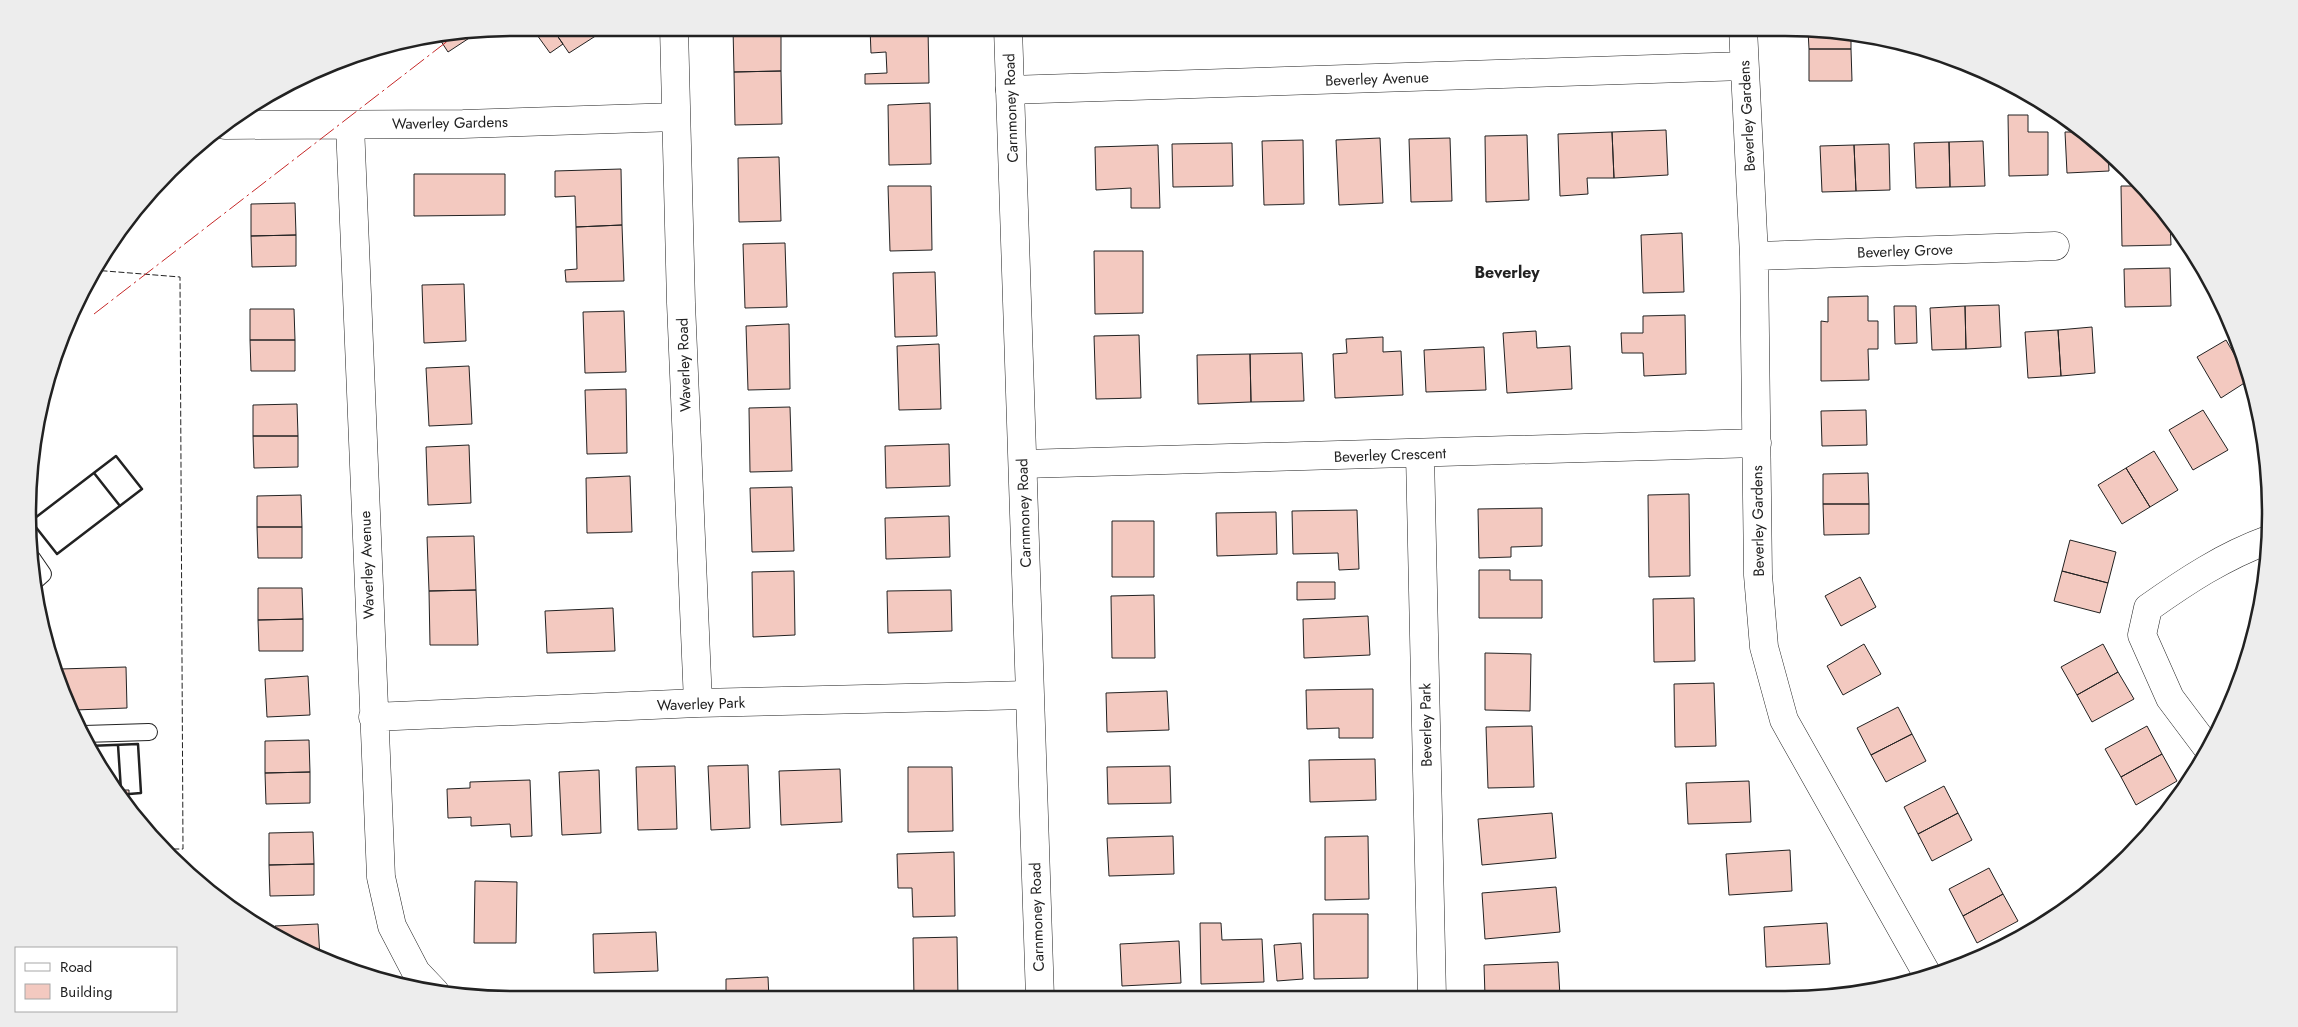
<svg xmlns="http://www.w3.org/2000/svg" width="2298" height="1027" viewBox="0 0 2298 1027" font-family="Jost,sans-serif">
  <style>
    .building { fill: #f3c9c0; stroke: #222 }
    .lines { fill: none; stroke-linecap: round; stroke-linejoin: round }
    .service-casing { stroke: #222; stroke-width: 18 }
    .minor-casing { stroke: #222; stroke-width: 29 }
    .tertiary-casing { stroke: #222; stroke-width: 29 }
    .service { stroke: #fff; stroke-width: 16 }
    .minor { stroke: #fff; stroke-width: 28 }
    .tertiary { stroke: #fff; stroke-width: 28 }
    .fence { stroke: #222; stroke-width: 1; stroke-dasharray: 6 2.5; stroke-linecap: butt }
    .wall { stroke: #222; stroke-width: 2.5 }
    .power { stroke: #c62828; stroke-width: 1; stroke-dasharray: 18 4 2.5 4; stroke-linecap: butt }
    .labels { text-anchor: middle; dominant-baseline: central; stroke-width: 4; stroke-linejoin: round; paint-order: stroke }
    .street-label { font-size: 15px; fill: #222; stroke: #fff }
    .neighbourhood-label { font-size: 16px; font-weight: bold; fill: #222; stroke: #fff }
    .rim { fill: none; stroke: #222; stroke-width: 2.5 }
  </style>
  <rect width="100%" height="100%" fill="#fff"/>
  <path class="building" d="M532,28h20l11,16 -13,9z
    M552,28h56l-39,25z
    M733,28h48v43l-47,1z
    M870,28h58l1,55 -64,1v-10l22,-1 -1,-21 -15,1z
    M1808,30l43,4v15h-42z
    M480,31l-32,21 -11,-17z
    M1809,49h42l1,32h-43z
    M781,71l1,53 -47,1 -1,-53z
    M930,103l1,61 -42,1 -1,-60z
    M2008,115h20v17h20v43l-39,1z
    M1666,130l2,45 -54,3 -2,-46z
    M1612,132l2,46h-27l1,16 -28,2 -2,-62z
    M2065,132h17l26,21 1,18 -42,2z
    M1527,135l2,65 -43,2 -1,-66z
    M1380,138l3,65 -44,2 -3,-65z
    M1450,138l2,63 -41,1 -2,-63z
    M1303,140l1,64 -40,1 -2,-64z
    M1983,141l2,45 -35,1 -1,-45z
    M1949,142l1,45 -34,1 -2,-45z
    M1232,143l1,43 -60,1 -1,-43z
    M1889,144l1,46 -34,1 -2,-46z
    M1158,145l2,63h-29v-20l-35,2 -1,-43z
    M1854,145l2,46 -34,1 -2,-46z
    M779,157l2,64 -42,1 -1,-64z
    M621,169l1,56 -46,2 -1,-31 -20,1v-26z
    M414,174h91v41l-91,1z
    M888,186h43l1,64 -42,1z
    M2121,186h20l29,35 1,24 -49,1z
    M295,203l1,32 -45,1v-32z
    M622,225l2,56 -58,1 -1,-12 12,-1 -1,-42z
    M1682,233l2,59 -41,1 -2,-58z
    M296,235v31l-44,1 -1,-31z
    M785,243l2,64 -42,1 -2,-64z
    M1094,251h49v62l-48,1z
    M2170,268l1,38 -46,1 -1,-38z
    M935,272l2,64 -42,1 -2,-64z
    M464,284l2,57 -42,2 -2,-58z
    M1868,296v25h10v28h-10l1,31 -48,1v-60l7,1v-25z
    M1999,305l2,42 -35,2 -1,-43z
    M1894,306h22l1,37 -22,1z
    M1965,306l1,43 -34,1 -2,-42z
    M250,309h44l1,31h-45z
    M624,311l2,61 -41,1 -2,-61z
    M1685,315l1,59 -42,2 -1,-23h-21l-1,-20h22v-17z
    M789,324l1,65 -42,1 -2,-64z
    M2092,327l3,46 -34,3 -3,-46z
    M2058,330l3,46 -33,2 -3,-46z
    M1536,331l1,17 33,-2 2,43 -65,4 -4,-60z
    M1139,335l2,63 -45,1 -2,-63z
    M1383,337v15l18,-1 2,44 -68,3 -2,-44 14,-1 -1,-14z
    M250,340h45v31h-44z
    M2226,340l23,40 -28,18 -24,-41z
    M939,344l2,65 -42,1 -2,-64z
    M1484,347l2,43 -60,2 -2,-42z
    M1302,353l2,48 -53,1 -1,-48z
    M1250,354l1,48 -53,2 -1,-49z
    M469,366l3,58 -43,2 -3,-58z
    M626,389l1,64 -40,1 -2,-64z
    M297,404l1,32h-45v-31z
    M790,407l2,64 -42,1 -1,-64z
    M1866,410l1,35 -45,1 -1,-35z
    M2203,410l25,40 -35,20 -24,-40z
    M253,436h45v31l-44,1z
    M949,444l1,42 -64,2 -1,-42z
    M469,445l2,58 -43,2 -2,-58z
    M2154,451l24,39 -28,17 -24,-39z
    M2126,468l24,39 -28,17 -24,-39z
    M1868,473l1,31h-46v-30z
    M630,476l2,56 -45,1 -1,-55z
    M792,487l2,64 -42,1 -2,-64z
    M1689,494l1,82 -41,1 -1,-82z
    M301,495l1,32h-45v-31z
    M1823,504h46v30l-45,1z
    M1542,508v38l-31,1v10l-32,1 -1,-49z
    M1357,510l2,59 -20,1 -1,-17 -45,1 -1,-43z
    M1276,512l1,42 -60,2 -1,-43z
    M949,516l1,41 -64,2 -1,-41z
    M1112,521h42v56h-42z
    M257,527h45v31h-44z
    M474,536l2,54 -47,1 -2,-54z
    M2070,540l46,12 -8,31 -46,-12z
    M1479,570h31v10h32v38h-63z
    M794,571l1,64 -42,2 -1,-65z
    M2062,571l46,12 -8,30 -46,-12z
    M1860,577l16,30 -35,19 -16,-30z
    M1297,582h38v17l-38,1z
    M258,588h44l1,31 -45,1z
    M476,590l2,55h-48l-1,-54z
    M951,590l1,41 -64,2 -1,-42z
    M1154,595l1,63h-43l-1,-62z
    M1694,598l1,63 -41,1 -1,-63z
    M613,608l2,43 -68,2 -2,-42z
    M1368,616l2,39 -66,3 -1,-39z
    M303,619v32h-44l-1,-31z
    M1864,644l17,30 -38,21 -16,-29z
    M2103,644l15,28 -41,23 -16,-28z
    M1485,653l46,1 -1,57 -45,-1z
    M126,667l1,41 -52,2 -15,-41z
    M2118,672l16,27 -42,23 -15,-27z
    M308,676l2,39 -43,2 -2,-38z
    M1714,683l2,63 -41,1 -1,-63z
    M1373,689v49h-34v-10l-32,1 -1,-39z
    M1167,691l2,39 -62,2 -1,-39z
    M1898,707l14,27 -41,21 -14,-27z
    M1532,726l2,61 -46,1 -2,-61z
    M2147,726l15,28 -41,23 -16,-28z
    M1912,734l14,27 -40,21 -15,-27z
    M309,740l1,32 -45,1v-32z
    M2162,754l15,27 -41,24 -15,-28z
    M1375,759l1,41 -66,2 -1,-42z
    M748,765l2,63 -39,2 -3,-64z
    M675,766l2,63 -39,1 -2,-63z
    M1170,766l1,37 -63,1 -1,-37z
    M908,767h44l1,64 -45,1z
    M840,769l2,53 -61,3 -2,-54z
    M599,770l2,63 -39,2 -3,-63z
    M310,772v31l-44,1 -1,-31z
    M530,780l2,56 -21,1 -1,-13 -39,2v-9l-23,1 -1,-29 23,-1v-6z
    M1749,781l2,41 -63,2 -2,-41z
    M1944,786l14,27 -40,21 -14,-27z
    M117,790h12v18z
    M1552,813l4,45 -74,7 -4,-46z
    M1958,813l14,27 -40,21 -14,-27z
    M313,832l1,32 -45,1v-32z
    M1173,836l1,38 -65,2 -2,-38z
    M1368,836l1,63 -44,1v-63z
    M1790,850l2,41 -63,4 -3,-41z
    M954,852l1,64 -42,1 -1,-29h-14l-1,-34z
    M314,864v31l-44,1 -1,-31z
    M1989,868l14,26 -40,22 -14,-27z
    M475,881l42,1 -1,61h-42z
    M1556,887l4,45 -75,7 -3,-46z
    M2003,894l15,27 -41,22 -14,-27z
    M1313,914h55v64l-54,1z
    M1200,923h21l1,17 40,-1 2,43 -63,2z
    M1827,923l3,41 -64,3 -2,-40z
    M318,924l2,34 -44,-28 -1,-4z
    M656,932l2,39 -64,2 -1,-39z
    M957,937l1,61h-44l-1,-60z
    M1179,941l2,42 -59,3 -2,-42z
    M1301,943l2,36 -26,2 -3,-36z
    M1558,962l2,34h-75l-1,-31z
    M768,977l1,22h-43v-20z"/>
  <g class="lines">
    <defs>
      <path id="service" d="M32,558l11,16 -9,8
        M84,734l65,-2"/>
      <path id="minor" d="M674,28l7,275 17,400
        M1743,28l11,228 4,319 6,72 20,73 143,254
        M1010,90l734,-24
        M225,125l238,-1 213,-7
        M350,125l31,752 11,49 24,46 19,20
        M1754,256l301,-10
        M1420,454l12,543
        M1023,464l734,-21
        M373,717l325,-14 331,-8
        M2206,746l-36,-48 -28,-63 6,-27c38,-27 76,-52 120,-68"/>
      <path id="tertiary" d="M1008,28l32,970"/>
    </defs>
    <use href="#service" class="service-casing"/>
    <use href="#minor" class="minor-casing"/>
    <use href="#tertiary" class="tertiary-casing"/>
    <use href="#service" class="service"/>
    <use href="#minor" class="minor"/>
    <use href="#tertiary" class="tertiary"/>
    <path class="fence" d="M93,270l87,7 3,572h-19"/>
    <path class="wall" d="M116,456l26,33 -85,65 -26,-33z
      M94,473l26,33
      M118,745l3,45
      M88,746l50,-2 3,49 -12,1"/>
    <path class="power" d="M94,314l364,-281"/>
  </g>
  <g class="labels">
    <g class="street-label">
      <text transform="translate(1377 79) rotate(-2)">Beverley Avenue</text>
      <text transform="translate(1011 108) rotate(-92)">Carnmoney Road</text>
      <text transform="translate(1747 116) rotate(-93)">Beverley Gardens</text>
      <text transform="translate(450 123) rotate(-1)">Waverley Gardens</text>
      <text transform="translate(1905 251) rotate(-2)">Beverley Grove</text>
      <text transform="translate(684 365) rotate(-92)">Waverley Road</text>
      <text transform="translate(1390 455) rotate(-2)">Beverley Crescent</text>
      <text transform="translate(1024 513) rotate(-92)">Carnmoney Road</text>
      <text transform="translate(1758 521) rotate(-91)">Beverley Gardens</text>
      <text transform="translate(367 565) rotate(-92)">Waverley Avenue</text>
      <text transform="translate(701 704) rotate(-2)">Waverley Park</text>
      <text transform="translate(1426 725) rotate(-91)">Beverley Park</text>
      <text transform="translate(1037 917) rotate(-92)">Carnmoney Road</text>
    </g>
    <g class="neighbourhood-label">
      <text x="1507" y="272">Beverley</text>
    </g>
  </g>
  <path d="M0 0H2298V1027H0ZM513 36H1785A477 477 0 0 1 2262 513V514A477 477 0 0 1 1785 991H513A477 477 0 0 1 36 514V513A477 477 0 0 1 513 36Z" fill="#ededed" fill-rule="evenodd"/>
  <path class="rim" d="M513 36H1785A477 477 0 0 1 2262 513V514A477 477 0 0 1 1785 991H513A477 477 0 0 1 36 514V513A477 477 0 0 1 513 36Z"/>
  <rect x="15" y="947" width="162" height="65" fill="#ffffff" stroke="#a7a7a7"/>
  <rect x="25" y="963" width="25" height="8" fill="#ffffff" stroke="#a7a7a7"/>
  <text x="60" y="972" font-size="15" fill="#222222">Road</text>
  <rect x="25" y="984" width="25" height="15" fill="#f3c9c0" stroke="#a7a7a7"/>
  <text x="60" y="997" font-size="15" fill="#222222">Building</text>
</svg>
